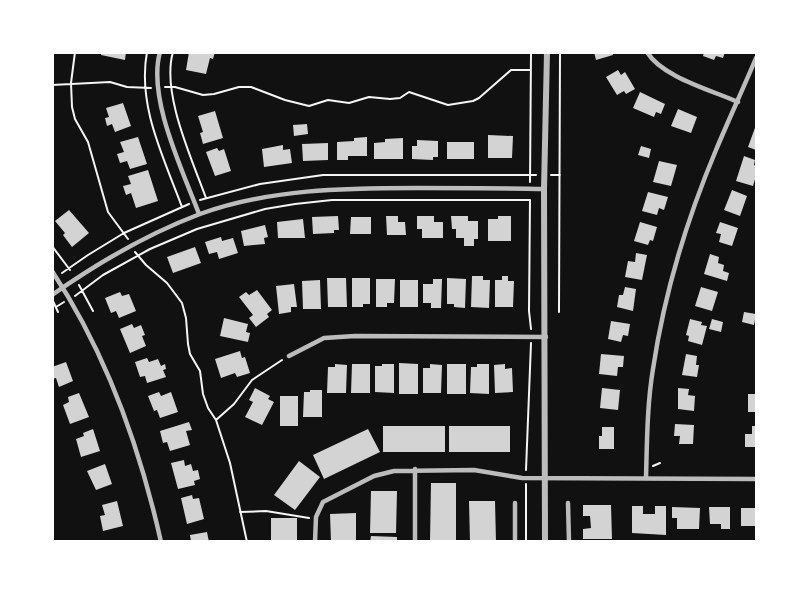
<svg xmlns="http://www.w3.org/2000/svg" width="809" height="594" viewBox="0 0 809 594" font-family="Overpass,sans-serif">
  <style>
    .building { fill: #d3d3d3 }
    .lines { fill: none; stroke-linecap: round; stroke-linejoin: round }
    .path { stroke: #f5f5f5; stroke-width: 2 }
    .minor { stroke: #bcbcbc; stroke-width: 4.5 }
    .tertiary { stroke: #bcbcbc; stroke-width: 6 }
  </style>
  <rect width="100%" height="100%" fill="#111"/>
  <path class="building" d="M102,52h24l-1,8 -24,-5z
    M189,52h26l-2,7 -3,-1 -4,16 -20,-4z
    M594,52h18l1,3 -17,5z
    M704,52h21l-2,6 -7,-2 -2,4 -11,-4z
    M618,70l3,5 4,-3 10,17 -9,5 -2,-3 -7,4 -11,-18z
    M640,92l25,12 -4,10 -5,-2 -2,5 -21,-9z
    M123,103l8,23 -16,6 -3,-8 -5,2 -2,-8 4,-1 -3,-9z
    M678,109l19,8 -6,16 -20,-7z
    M215,111l8,27 -20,6 -3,-11 3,-1 -5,-16z
    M307,124l1,10 -14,2 -1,-11z
    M756,125v25l-8,-3z
    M488,135l25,1 -1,22h-24z
    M138,137l9,27 -17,5 -3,-8 -7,2 -3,-9 7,-2 -4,-10z
    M367,137v19h-19v4h-11v-18l17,-1v-3z
    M403,138v21h-29v-16l11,-1v-3z
    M417,140l21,1v16h-5v3l-21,-1v-13h5z
    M447,142h27v17h-27z
    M328,143v17l-25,1 -1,-17z
    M283,145v5l7,-1 2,14 -28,4 -2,-18z
    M641,146l10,3 -2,9 -11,-3z
    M217,148l2,3 5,-2 7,22 -16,5 -9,-24z
    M744,156l11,4 -1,5 2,1v10l-3,10 -17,-5z
    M659,161l18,4 -6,21 -18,-4z
    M148,170l10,31 -22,7 -5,-15 -5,2 -3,-9 8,-2 -3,-8z
    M732,190l15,6 -7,20 -16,-6z
    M648,192l20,5 -4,13 -5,-2 -2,7 -15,-4z
    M69,210l20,23 -17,14 -9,-12 2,-2 -10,-12z
    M338,216l1,14h-5v3l-21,1 -1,-17z
    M386,216h12v6h7l1,13h-19z
    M417,216h17v6h9v16h-21v-9h-5z
    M451,216h17v5h10v18h-4v7h-10v-8h-8v-9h-4z
    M498,216h13v25h-23v-22h10z
    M351,217h20v17h-21z
    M303,219l2,19h-27l-1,-16z
    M640,222l17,5 -4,14 -3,-1 -2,5 -14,-4z
    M720,222l18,6 -6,18 -13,-4 2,-8 -5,-1z
    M265,225l3,12 -4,1 1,6 -21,2 -3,-15z
    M221,237l1,4 11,-3 5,15 -19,6 -2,-7 -8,2 -4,-12z
    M195,247l6,16 -28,10 -6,-16z
    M636,253l11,2 -5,25 -17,-3 3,-16 7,1z
    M710,254l9,3 -1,6 6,2 -1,6 6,2 -2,8 -23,-7z
    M472,276h11v4h7l-1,28 -18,-1z
    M502,276h6v5h6l-1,26h-18v-27h7z
    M327,278h19l1,29h-19z
    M352,278h18v26h-7v3h-11z
    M447,278l19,1 -1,29 -11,-1v-3h-7z
    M376,279h19l-1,24h-7v4h-11z
    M433,279h9l-1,29h-10v-5h-8v-19h10z
    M320,280l1,29h-18l-1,-28z
    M400,280h18v27h-18z
    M294,284l3,23h-6v5l-12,2 -3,-28z
    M625,287l11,2 -3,22 -16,-4 2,-12h4z
    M701,287l17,5 -6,19 -17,-5z
    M257,290l15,20 -5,4 2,3 -13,10 -7,-9 4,-3 -14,-18 7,-5 3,3z
    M120,292l2,4 7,-2 7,17 -17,7 -3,-7 -5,2 -6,-15z
    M744,312l12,2 -2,11 -12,-3z
    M224,318l24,6 -2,8 4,1 -2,9 -28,-6z
    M690,319l12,3 -1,3 6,1 -5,19 -14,-4 1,-5 -3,-1z
    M712,319l11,3 -2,10 -12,-3z
    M611,321l19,3 -2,12 -5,-1 -2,7 -13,-3z
    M132,324l2,4 7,-3 4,10 -3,1 4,10 -16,7 -10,-24z
    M240,351l2,7 3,-1 5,16 -13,4 -2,-4 -14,5 -6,-19z
    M601,354l23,2 -1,11h-5l-1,9 -18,-2z
    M686,354l11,2 -1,9h3l-2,12 -15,-2z
    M147,358l2,4 9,-3 3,7 4,-2 1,5 -3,1 3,7 -19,6 -2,-7 -5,1 -5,-15z
    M66,362l7,19 -14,6 -3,-9 -4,1v-12z
    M399,363l19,1v30h-19z
    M335,364l12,1 -1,28h-19l1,-26h7z
    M352,364h18v29h-19z
    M382,364h12v29l-19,-1v-26h7z
    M430,364l12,1 -1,28h-18v-25h7z
    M447,364h19v30h-19z
    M477,364h12v30l-19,-1 1,-26h6z
    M505,364v5l7,-1 1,24 -18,1 -1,-28z
    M255,388l15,8 -2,3 6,3 -12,23 -17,-8 8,-15 -4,-2z
    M602,388l18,2 -2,20 -18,-2z
    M678,388l11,1 -1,6 7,1 -1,15 -16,-2z
    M310,390h12v27h-19l1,-25h6z
    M159,392l2,4 10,-4 7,20 -18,6 -3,-8 -3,1 -6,-15z
    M79,393l10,24 -19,7 -7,-19 6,-3 -1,-5z
    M748,394h8v18h-8z
    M280,396h18v30h-18z
    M189,422l3,8 -6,1 4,14 -20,6 -3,-9 -4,1 -3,-12z
    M675,424l19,1 -1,19h-14l1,-8h-6z
    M383,426h62v26h-62z
    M449,426h61v26h-61z
    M752,426h4v21h-11v-13h7z
    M602,427h12v22h-15v-13h3z
    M93,429l7,22 -19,6 -5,-18 8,-3 -1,-3z
    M368,429l12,23 -56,27 -11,-24z
    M184,460l1,6 6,-2 2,7 5,-1 2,9 -6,2 1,4 -17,4 -7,-26z
    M299,461l21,16 -25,33 -21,-15z
    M105,464l7,20 -16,6 -9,-19z
    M431,483h25v59h-26z
    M371,491h26l-1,42h-26z
    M192,495l1,4 6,-1 5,21 -17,5 -6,-26z
    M117,501l6,25 -20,5 -3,-15 5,-1 -3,-10z
    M469,501h26l1,41h-26z
    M583,505h28l1,34h-29v-10l8,-1 -1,-12h-7z
    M632,506h11v8h12v-8h11v29l-34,-2z
    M672,507l28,1 -1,21h-22v-11h-5z
    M709,507h21v22h-9v-5h-11z
    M741,508h15v18h-15z
    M356,513v29h-25l-1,-28z
    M271,518h26v24h-26z
    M207,532l2,10h-18l-1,-7z
    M371,536l26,1v5h-27z"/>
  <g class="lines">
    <path class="path" d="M75,52l-4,31 1,24 3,12 13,23 20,70 20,27
      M147,52c-10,54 17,106 35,155
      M173,52c-12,41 19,107 33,146
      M52,85l58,-3 17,5 24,1
      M165,87h10l28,8 11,-1 25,-7h12l34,13 24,6 19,-6 21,3 20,-6 21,2 10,-1 9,-6 39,13 25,-4 6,-3 32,-28h20
      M551,175h9
      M530,182l1,-130
      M200,200l60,-16 63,-9h213
      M530,200l-1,111 2,18
      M52,246l18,24
      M135,252l11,13 21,18 15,20 4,15 2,26 2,10 10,17 3,23 5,14 8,12 14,43 17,79
      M62,273l26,-18 36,-22 65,-29
      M79,285l14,26
      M75,296l28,-21 47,-26 47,-20 68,-20 30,-5 37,-4h198
      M53,301l5,11
      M56,307l8,-5
      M559,312l1,-260
      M216,420l18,-16 18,-24 30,-20
      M653,466l7,-3
      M526,470l5,-127
      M240,512l26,-1 43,7
      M526,542v-58"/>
    <path class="minor" d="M160,52c-13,46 23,119 39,162
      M647,52c15,25 64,38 91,50
      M52,271c53,80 88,177 109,271
      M52,295c47,-33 95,-61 148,-81 69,-25 144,-26 217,-26 42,0 85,0 127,1
      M289,356l35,-18 31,-2 191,1
      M646,478c1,-36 1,-73 7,-109 11,-74 34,-150 63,-219 13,-31 27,-61 40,-92
      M515,503v39
      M568,503l1,39
      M315,542l1,-25 7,-15 51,-26 20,-5 80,-1 48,8 234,1
      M415,542v-73"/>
    <path class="tertiary" d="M545,542l-1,-353 3,-137"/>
  </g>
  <rect width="809" height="594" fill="none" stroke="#ffffff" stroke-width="108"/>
</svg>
